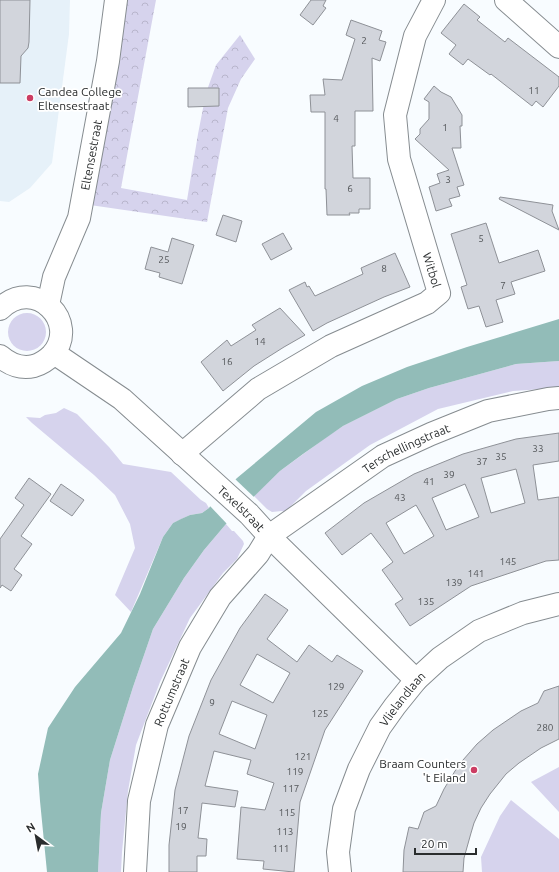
<svg xmlns="http://www.w3.org/2000/svg" width="559" height="872" viewBox="0 0 559 872" font-family="Ubuntu,sans-serif">
  <style>
    .built { fill: #e6f1f9 }
    .grass { fill: #d6d3ed }
    .forest { fill: url(#forest-crowns) }
    .water { fill: #92bcb8 }
    .pier { fill: #f8fcff }
    .building { fill: #d2d5dc; stroke: #8e9197; fill-rule: evenodd }
    .lines { fill: none; stroke-linecap: round; stroke-linejoin: round }
    .street-casing { stroke: #868c90; stroke-width: 24 }
    .secondary-casing { stroke: #868c90; stroke-width: 24 }
    .street { stroke: #fff; stroke-width: 22 }
    .secondary { stroke: #fff; stroke-width: 22 }
    .poi-dot { fill: #cc3d63; stroke: #fff; stroke-width: 1.5 }
    .labels { text-anchor: middle; dominant-baseline: central; stroke-width: 3.5; stroke-linejoin: round; paint-order: stroke }
    .number-label { font-size: 10px; fill: #54575a }
    .poi-label { font-size: 12px; fill: #2a2d2e; stroke: #fff; text-anchor: start }
    .street-label { font-size: 12px; fill: #2a2d2e; stroke: #fff }
  </style>
  <defs>
    <pattern id="forest-crowns" width="20" height="18" patternUnits="userSpaceOnUse"><rect width="20" height="18" fill="#d6d3ed"/><path d="M2 6a3 3 0 1 1 6 0M12 15a3 3 0 1 1 6 0" fill="none" stroke="#b8b5cc"/></pattern>
  </defs>
  <rect width="100%" height="100%" fill="#f8fcff"/>
  <path class="built" d="M0,0h70l-1,34 -17,129 -22,25 -21,14 -9,-1z"/>
  <path class="grass" d="M8 332a19 19 0 1 1 38 0a19 19 0 1 1-38 0Z
    M559,361v27l-46,3 -75,18 -68,36 -64,46 -21,21 -3,-1 -10,1 -5,-3 -13,-13 26,-25 48,-35 15,-10 54,-27 32,-11 87,-24z
    M64,408l13,6 32,33 14,17 48,8 30,28 5,3 3,5 -7,5 -12,2 -17,8 -10,14 -32,75 -16,-17 20,-47 -5,-24 -15,-29 -21,-20 -62,-52 -6,-6 14,1 5,-3 11,-2z
    M226,524l6,7h2l9,10 1,3 -7,15 -14,14 -33,45 -30,64 -24,63 -8,46 -6,61 -1,20h-23l3,-59 9,-53 23,-73 20,-58 31,-51 20,-28z
    M559,767v45l-28,-30z
    M511,800l48,39v33h-77l-1,-15 19,-41z"/>
  <path class="forest" d="M127,0h29l-35,188 66,12 11,-66 8,-41 10,-28 24,-30 15,24 -14,20 -13,29 -21,114 -117,-17 17,-78z"/>
  <path class="water" d="M559,319v42l-43,3 -87,24 -32,11 -54,27 -40,28 -23,17 -54,53 -22,26 -20,28 -31,51 -20,58 -23,73 -9,53 -3,59h-51l-7,-71 -2,-27 10,-46 27,-41 46,-54 19,-39 23,-57 10,-14 8,-4 9,-4 12,-2 7,-5 4,-6 24,-24 79,-66 46,-26 45,-19 60,-20z"/>
  <path class="pier" d="M234,478l21,20 -27,27 -19,-20 2,-4z"/>
  <path class="building" d="M0,0h30l-1,42 -1,6 -7,8 -1,27h-20z
    M311,0h15l-3,6 3,2 -13,17 -13,-10z
    M464,4l16,13 -3,3 28,22 3,-4 51,39v9l-16,21 -7,-6 -4,5 -41,-32 -1,1 -22,-16 -5,6 -14,-11 7,-9 -15,-12z
    M351,20l31,11 -3,9 7,2 -6,19 -8,-3 1,53h-18v35h-3l1,32h17v31h-11v4h-10l1,2h-23l-1,-26h-1v-77h-14l-1,-17h15l-2,-16 19,1 13,-41 -9,-4z
    M434,86l7,6 10,5 11,18v11h-2l1,22h-9l12,37 -7,2 3,9 -11,3 3,7 -16,5 -7,-24 11,-4 -3,-9 12,-4 -34,-31 5,-5v-5l9,-10v-17l-5,-3z
    M188,88h31v18l-31,1z
    M500,197l53,8 -1,6 7,19 -60,-31z
    M223,215l19,6 -6,21 -20,-7z
    M486,223l13,40 39,-13 7,21 -34,11 4,12 -19,6 7,22 -17,5 -7,-21 -11,3 -7,-22 6,-2 -16,-51z
    M283,233l9,16 -21,11 -9,-16z
    M172,238l22,7 -12,39 -23,-7 1,-4 -15,-4 6,-22 17,5z
    M395,253l15,34 -26,10 -57,26 -14,8 -24,-41 16,-8 2,5 2,-1 6,10 48,-22 -2,-6z
    M280,308l25,27 -21,12 -30,19 -31,25 -22,-29 26,-22 4,6 25,-16 -4,-5z
    M559,433v28l-26,4 5,35 21,-3v63l-13,1 -75,25 -61,40 -15,-22 8,-5 -21,-29 11,-8 -22,-29 -29,22 -17,-22 39,-30 50,-29 49,-20 53,-15zM516,469l9,34 -34,10 -10,-35zM465,484l14,33 -33,13 -14,-32zM416,505l18,31 -30,18 -18,-31z
    M29,478l22,16 -30,42 11,8 -18,25 8,6 -11,16 -9,-6 -2,3v-49l24,-34 -9,-7z
    M61,484l23,16 -12,16 -22,-15z
    M265,594l23,16 -21,29 30,23 12,-17 23,17 5,-7 26,16 -38,59 -18,52 -7,20 -6,70 -31,-3 1,-8 -27,-2 4,-52 24,3 9,-27 -27,-9 4,-14 -37,-9 -9,35 33,5 -3,16 -33,-4 -4,35 9,1 -1,17h-9v16h-28v-27l6,-55 14,-54 22,-56 29,-52zM257,654l33,19 -17,30 -33,-18zM232,701l35,14 -12,34 -36,-15z
    M559,686v53l-18,9 -22,15 -13,11 -16,20 -9,14 -7,15 -3,10 -7,25 -1,14h-60l1,-22 5,-23 9,2 6,-17 12,-6 8,-17 11,-18 8,-11 14,-16 16,-14 28,-19 17,-8 6,-12z"/>
  <g class="lines">
    <defs>
      <g id="street">
        <path d="M506,0l53,47"/>
        <path id="s1" d="M54,353l68,46 127,115 20,22 147,144"/>
        <path d="M182,454l76,-65 73,-43 96,-43 12,-10 -40,-134 -4,-44 20,-79 19,-36"/>
        <path id="s2" d="M135,872l4,-71 18,-76 33,-78 30,-50 38,-43 11,-18 114,-80 48,-22 57,-23 60,-12 11,-1"/>
        <path id="s3" d="M340,872l-2,-20 6,-43 15,-40 21,-42 15,-21 21,-26 24,-22 39,-27 44,-18 36,-9"/>
      </g>
      <g id="secondary">
        <path id="s4" d="M48,305l6,-28 25,-59 29,-157 8,-61"/>
        <path d="M0,309c35,-34 81,14 52,46 -5,5 -11,9 -18,11 -13,3 -25,-2 -34,-10"/>
      </g>
    </defs>
    <use href="#street" class="street-casing"/>
    <use href="#secondary" class="secondary-casing"/>
    <use href="#street" class="street"/>
    <use href="#secondary" class="secondary"/>
  </g>
  <g class="poi-dot">
    <circle cx="30" cy="98" r="4"/>
    <circle cx="474" cy="770" r="4"/>
  </g>
  <g class="labels">
    <g class="number-label">
      <text x="364" y="40">2</text>
      <text x="534" y="90">11</text>
      <text x="336" y="118">4</text>
      <text x="445" y="127">1</text>
      <text x="448" y="179">3</text>
      <text x="350" y="188">6</text>
      <text x="481" y="238">5</text>
      <text x="164" y="259">25</text>
      <text x="384" y="268">8</text>
      <text x="503" y="285">7</text>
      <text x="260" y="341">14</text>
      <text x="227" y="361">16</text>
      <text x="538" y="448">33</text>
      <text x="501" y="456">35</text>
      <text x="482" y="461">37</text>
      <text x="449" y="474">39</text>
      <text x="429" y="481">41</text>
      <text x="400" y="497">43</text>
      <text x="508" y="561">145</text>
      <text x="476" y="573">141</text>
      <text x="454" y="582">139</text>
      <text x="426" y="601">135</text>
      <text x="336" y="686">129</text>
      <text x="212" y="702">9</text>
      <text x="320" y="713">125</text>
      <text x="545" y="727">280</text>
      <text x="303" y="756">121</text>
      <text x="295" y="771">119</text>
      <text x="291" y="788">117</text>
      <text x="183" y="810">17</text>
      <text x="287" y="812">115</text>
      <text x="181" y="826">19</text>
      <text x="285" y="831">113</text>
      <text x="281" y="848">111</text>
    </g>
    <g class="poi-label">
      <text x="38" y="91">Candea College<tspan x="38" dy="14">Eltensestraat</tspan></text>
      <text x="466" y="763" text-anchor="end">Braam Counters<tspan x="466" dy="14">'t Eiland</tspan></text>
    </g>
    <g class="street-label">
      <text stroke="none"><textPath href="#s4" startOffset="157">Eltensestraat</textPath></text>
      <text transform="translate(432 270) rotate(73)">Witbol</text>
      <text stroke="none"><textPath href="#s2" startOffset="534">Terschellingstraat</textPath></text>
      <text stroke="none"><textPath href="#s1" startOffset="244">Texelstraat</textPath></text>
      <text stroke="none"><textPath href="#s2" startOffset="185">Rottumstraat</textPath></text>
      <text stroke="none"><textPath href="#s3" startOffset="189">Vlielandlaan</textPath></text>
    </g>
  </g>
  <g transform="translate(36 836) rotate(328)" stroke="#ffffff" stroke-width="3" paint-order="stroke">
  <path d="M0-3L7 15L0 10L-7 15Z" fill="#2a2d2e"/>
  <text y="-6" font-size="11" font-weight="bold" text-anchor="middle" fill="#2a2d2e">N</text>
  </g>
  <path d="M415 848v6h61v-6" fill="none" stroke="#2a2d2e" stroke-width="2"/>
  <text x="421" y="848" font-size="12" fill="#2a2d2e" stroke="#ffffff" stroke-width="3" paint-order="stroke">20 m</text>
</svg>
